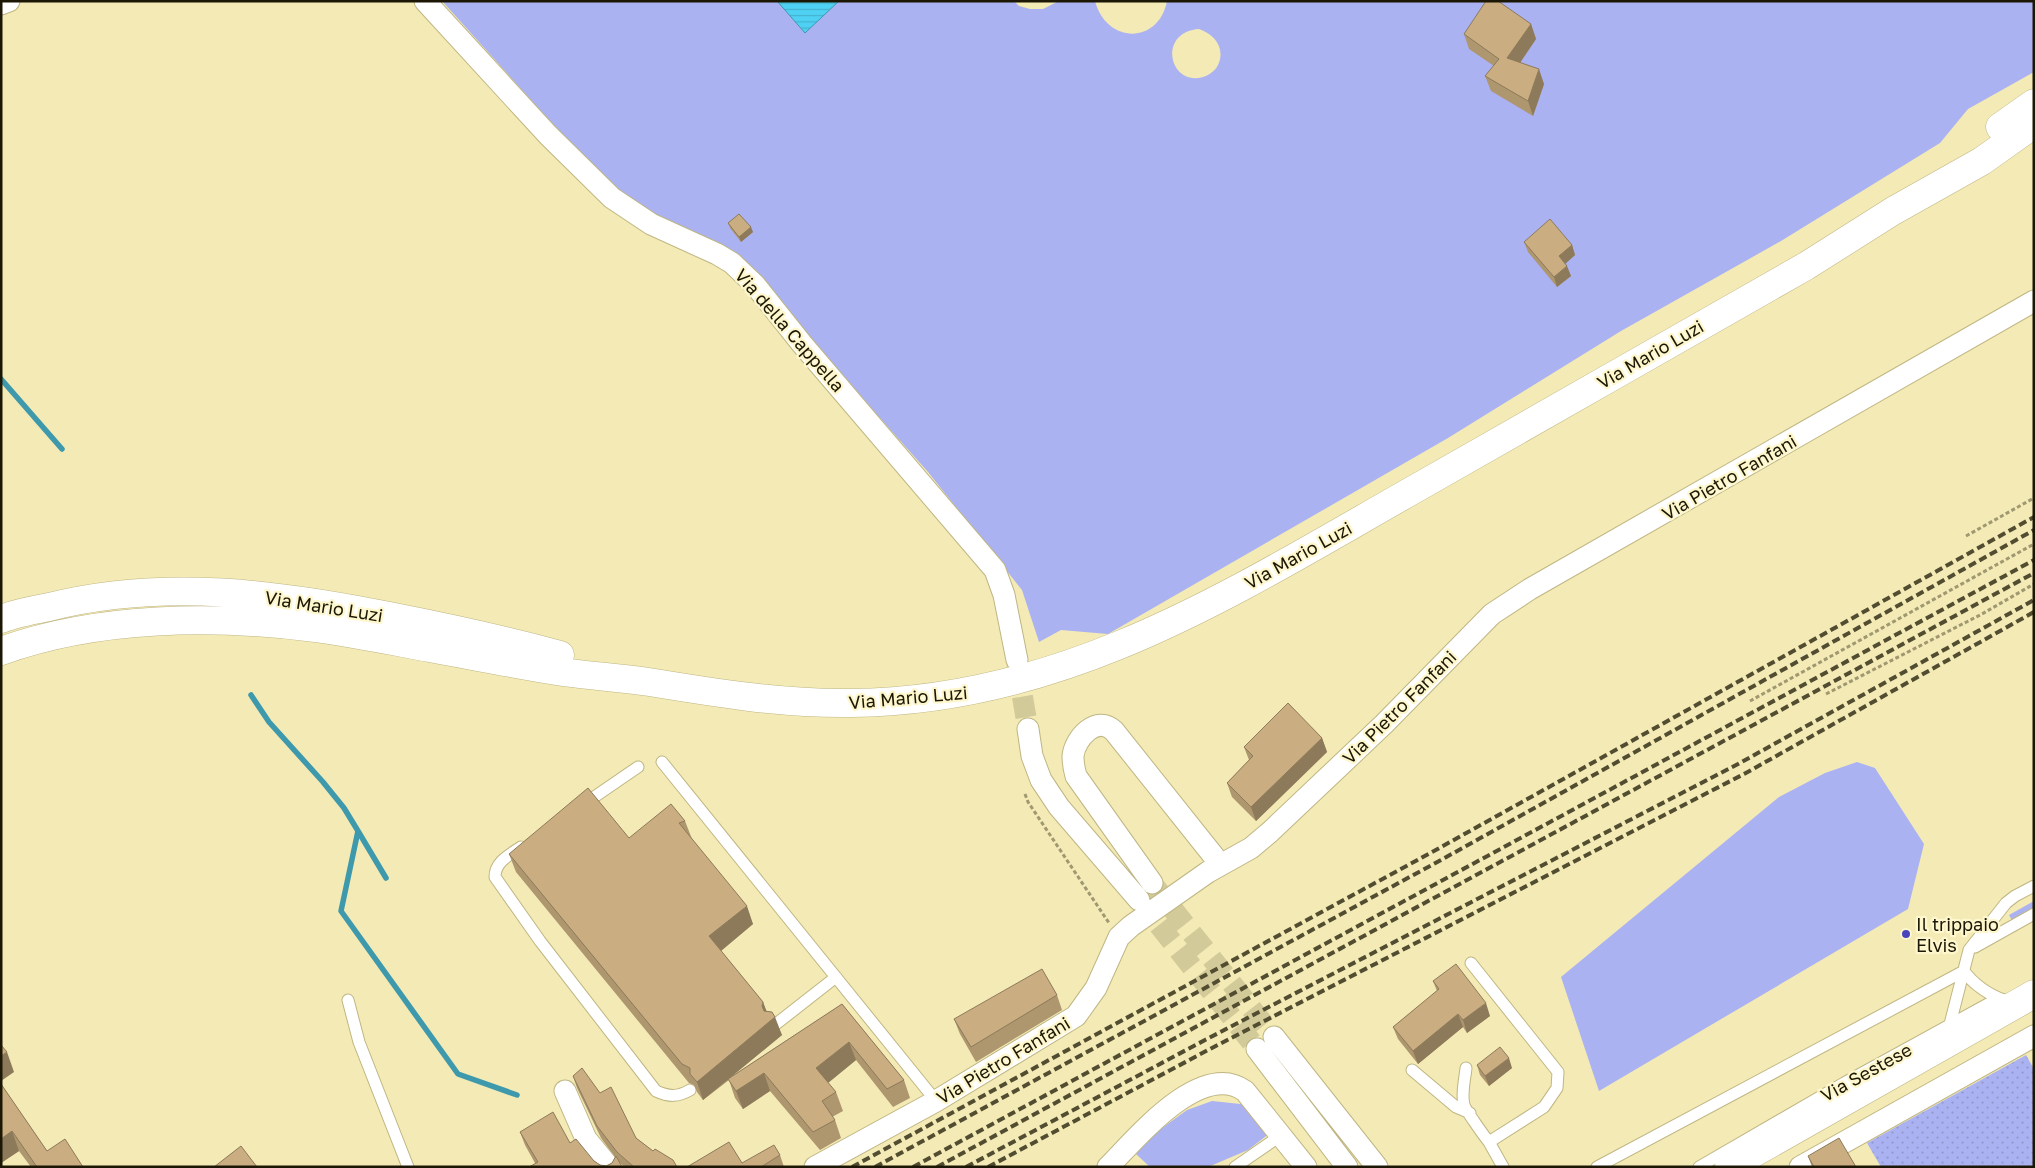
<svg xmlns="http://www.w3.org/2000/svg" width="2035" height="1168" viewBox="0 0 2035 1168" font-family="'Golos Text',sans-serif">
  <style>
    .grass { fill: #abb2f2; fill-rule: evenodd }
    .park { fill: url(#park-dots) }
    .water { fill: url(#water-rules); stroke: #3f99ac }
    .lines { fill: none; stroke-linecap: round; stroke-linejoin: round }
    .stream { stroke: #3f99ac; stroke-width: 5.5 }
    .minor-tunnel { stroke: #d3ca9a; stroke-width: 21; stroke-dasharray: 21 11; stroke-linecap: butt }
    .service-casing { stroke: #bfb683; stroke-width: 13 }
    .minor-casing { stroke: #bfb683; stroke-width: 23 }
    .secondary-casing { stroke: #bfb683; stroke-width: 29 }
    .primary-casing { stroke: #bfb683; stroke-width: 29 }
    .path { stroke: #9f9870; stroke-width: 3; stroke-dasharray: 4 2.5; stroke-linecap: butt }
    .service { stroke: #fff; stroke-width: 11 }
    .minor { stroke: #fff; stroke-width: 21 }
    .secondary { stroke: #fff; stroke-width: 28 }
    .primary { stroke: #fff; stroke-width: 28 }
    .rail { stroke: #524d31; stroke-width: 4; stroke-dasharray: 8 4; stroke-linecap: butt }
    .wall { fill: #ae966f }
    .shaded-wall { fill: #8d7a5a }
    .building { fill: #caae81; stroke: #8d7a5a }
    .poi-dot { fill: #4b45bc; stroke: #fef7cd; stroke-width: 2 }
    .labels { text-anchor: middle; dominant-baseline: central; stroke-width: 4.5; stroke-linejoin: round; paint-order: stroke }
    .street-label { font-size: 18px; fill: #1b1704; stroke: #fef7cd }
    .poi-label { font-size: 18px; fill: #1b1704; stroke: #fef7cd; text-anchor: start }
  </style>
  <defs>
    <pattern id="park-dots" width="8" height="8" patternUnits="userSpaceOnUse" patternTransform="scale(1.25)"><rect width="8" height="8" fill="#abb2f2"/><path d="M2 2h.1M6 6h.1" fill="none" stroke="#9398ce" stroke-width="1.8" stroke-linecap="round"/></pattern>
    <pattern id="water-rules" width="6" height="5" patternUnits="userSpaceOnUse" patternTransform="scale(1.25)"><rect width="6" height="5" fill="#4fd1f4"/><path d="M0 2.5h6" fill="none" stroke="#44b3d0"/></pattern>
  </defs>
  <rect width="100%" height="100%" fill="#f3eab5"/>
  <path class="grass" d="M442,1h572l5,5 11,3h13l16,-8h36c12,44 64,43 72,0h867v71l-66,37 -28,34 -159,98 -160,90 -173,107 -340,196 -47,-4 -22,12 -17,-52 -94,-118 -195,-219 -20,-13 -45,-13 -56,-37zM1199,29c15,5 27,19 19,36 -3,6 -9,10 -15,12 -34,10 -46,-45 -4,-48z
    M1857,762l18,6 49,76 -16,65 -309,182 -38,-114 218,-180 46,-24z
    M2034,901v9l-21,12 -4,-7z
    M1212,1101l38,4 20,28 -22,17 -40,17h-58l-14,-13 15,-18 36,-26z"/>
  <path class="park" d="M2026,1055l8,14v98h-153l-14,-24z"/>
  <path class="water" d="M777,1h62l-34,32z"/>
  <g class="lines">
    <path class="stream" d="M1,379l61,70
      M251,695l18,27 54,60 21,26 14,23 -17,80 117,163 59,21
      M358,831l28,47"/>
    <path class="minor-tunnel" d="M1017,665l11,64
      M1152,883l122,154
      M1139,900l118,149"/>
    <defs>
      <path id="service" d="M662,762l274,339
        M584,804l54,-37
        M521,847c-12,8 -26,15 -26,30l45,64 116,150c13,6 22,6 34,-1
        M1975,947l59,-33
        M1471,963l87,109 -1,16 -13,19 -55,35 14,25
        M1964,971c9,13 25,24 40,29
        M348,1000l11,42 49,125
        M776,1024l60,-47
        M1949,1028l20,-78 37,-47 9,-7 19,-10
        M1466,1068c-1,11 -5,26 -2,37 1,4 20,31 25,37
        M1412,1070l44,37 14,6
        M1235,1167l45,-31
        M1597,1167l367,-196
        M1699,1167l145,-84 153,-84"/>
      <path id="minor" d="M425,1l123,134 64,63 39,26 66,30 15,9 23,22 47,59 193,226 9,25 13,65
        M1,4l8,-3
        M1028,729l4,27 9,24 18,27 80,93
        M1152,883l-76,-107c-2,-7 -3,-13 -3,-20 2,-18 24,-42 41,-25l106,133
        M1274,1037l103,130
        M1257,1049l90,118
        M565,1091l21,48 23,28
        M815,1167l121,-66 140,-85 20,-28 23,-51 12,-11 77,-54 43,-24 19,-16 114,-108 108,-110 38,-25 504,-288
        M1108,1167c28,-28 93,-108 137,-76l61,76
        M1800,1167l234,-131"/>
      <path id="secondary" d="M1729,1167l305,-173"/>
      <path id="primary" d="M2000,127l34,-24
        M1,619c15,-6 32,-9 48,-12 115,-29 231,-13 345,10 56,11 111,23 166,38
        M1,651c97,-35 214,-36 315,-23 38,5 76,13 114,20 44,8 89,17 133,24 29,4 58,6 86,10 67,11 134,22 202,21 218,-2 387,-114 569,-217 129,-73 257,-147 386,-220l87,-55 89,-50 52,-37"/>
    </defs>
    <use href="#service" class="service-casing"/>
    <use href="#minor" class="minor-casing"/>
    <use href="#secondary" class="secondary-casing"/>
    <use href="#primary" class="primary-casing"/>
    <path class="path" d="M1966,536l68,-38
      M1826,694l156,-80 52,-30
      M1750,701l284,-157
      M1025,794l3,8 81,121"/>
    <use href="#service" class="service"/>
    <use href="#minor" class="minor"/>
    <use href="#secondary" class="secondary"/>
    <use href="#primary" class="primary"/>
    <path class="rail" d="M852,1167l582,-316 600,-334
      M875,1167l566,-307 593,-330
      M913,1167l1121,-607
      M937,1167l1097,-594
      M966,1167l239,-127 533,-276 296,-164
      M988,1167l222,-118 534,-275 290,-162"/>
  </g>
  <path class="wall" d="M1531,24l5,15 -16,24 24,21 -11,32 -42,-25 -6,-15 9,-10 -25,-17 -5,-15z
    M728,223l25,9 -12,10 -11,-14z
    M1524,242l48,3 3,10 -10,8 6,13 -14,11 -29,-35z
    M1322,738l5,14 -71,69 -24,-24 -5,-14 22,-23 -5,-13z
    M685,821l7,18 61,85 -32,27 42,51 3,9 16,24 -51,42 111,-73 62,76 6,18 -17,9 -37,-47 -28,23 8,9 7,19 -11,6 3,3 6,18 -21,12 -50,-59 -27,18 -8,-11 -6,-18 -26,20 -6,-8 -3,-7 -5,-2 -173,-211 -7,-18 120,-16z
    M1433,981l57,35 -23,17 -4,-6 -45,37 -20,-25 -5,-12 44,-36z
    M1057,995l5,15 -86,52 -16,-28 -6,-15z
    M1477,1065l35,3 -23,18 -9,-11z
    M573,1076l27,17 36,45 17,13 24,16h-53l-5,-5 3,5 -87,-4 -10,-18 -5,-13 50,11 30,22 6,1 6,-3 3,-6 -14,-19 -24,-50z
    M1,1084l46,67 36,16h-52l-12,-16 -18,12z
    M780,1155l4,12h-97l55,-4z
    M1808,1156l48,11h-44z"/>
  <path class="shaded-wall" d="M1531,24l5,15 -23,34 -6,-15z
    M1539,69l5,15 -11,32 -5,-15z
    M751,227l2,5 -12,10 -2,-5z
    M1572,245l3,10 -12,11 -4,-10z
    M1567,266l4,10 -14,11 -3,-10z
    M1322,738l5,14 -71,69 -5,-14z
    M747,906l6,18 -37,31 -7,-19z
    M763,1002l7,18 5,-3 7,18 -79,65 -6,-18z
    M1486,1003l4,13 -23,17 -4,-13z
    M1458,1014l5,13 -45,37 -5,-13z
    M849,1042l7,18 -33,27 -7,-19z
    M7,1052l7,20 -13,9v-25z
    M1509,1058l3,10 -23,18 -4,-10z
    M764,1073l6,18 -27,18 -7,-18z
    M12,1131l7,20 -18,12v-24z"/>
  <path class="building" d="M1486,1h12l33,23 -24,34 32,11 -11,32 -43,-25 14,-17 -35,-25z
    M739,214l12,13 -12,10 -11,-14z
    M1550,219l22,26 -13,11 8,10 -13,11 -30,-35z
    M1288,703l34,35 -71,69 -24,-24 26,-27 -9,-9z
    M588,788l41,50 42,-34 14,17 -6,2 68,83 -38,30 54,66 -1,4 2,5 8,1 3,5 -78,65 -7,-8v-6l-8,-4 -173,-210z
    M1456,964l30,39 -23,17 -5,-6 -45,37 -20,-24 46,-38 -6,-8z
    M1042,969l15,26 -86,52 -17,-28z
    M842,1004l62,76 -17,9 -38,-47 -33,26 20,24 -14,9 13,19 -22,12 -49,-59 -28,18 -8,-12z
    M1,1045l6,7 -6,4z
    M1500,1047l9,11 -24,18 -8,-11z
    M582,1068l18,25 11,-6 25,51 17,13 2,-2 18,11 4,7h-43l-17,-15 -20,-26 -24,-50z
    M1,1084l46,67 18,-12 18,28h-46l-25,-36 -11,8z
    M553,1112l17,31 6,-4 18,22 6,4 6,1 6,-3 4,-7 6,11h-93l9,-5 -18,-30z
    M1839,1138l17,29h-42l-6,-11z
    M729,1142l13,21 32,-18 6,10 -19,12h-74z
    M241,1146l16,21h-43z"/>
  <circle class="poi-dot" cx="1906" cy="934" r="5"/>
  <g class="labels">
    <g class="street-label">
      <text transform="translate(790 330) rotate(49)">Via della Cappella</text>
      <text transform="translate(1650 354) rotate(-30)">Via Mario Luzi</text>
      <text transform="translate(1729 477) rotate(-30)">Via Pietro Fanfani</text>
      <text transform="translate(1298 555) rotate(-29)">Via Mario Luzi</text>
      <text transform="translate(324 606) rotate(9)">Via Mario Luzi</text>
      <text transform="translate(908 697) rotate(-5)">Via Mario Luzi</text>
      <text transform="translate(1399 707) rotate(-45)">Via Pietro Fanfani</text>
      <text transform="translate(1003 1060) rotate(-31)">Via Pietro Fanfani</text>
      <text transform="translate(1866 1072) rotate(-29)">Via Sestese</text>
    </g>
    <g class="poi-label">
      <text x="1916" y="924">Il trippaio<tspan x="1916" dy="21">Elvis</tspan></text>
    </g>
  </g>
  <rect width="2035" height="1168" fill="none" stroke="#1b1704" stroke-width="5"/>
</svg>
